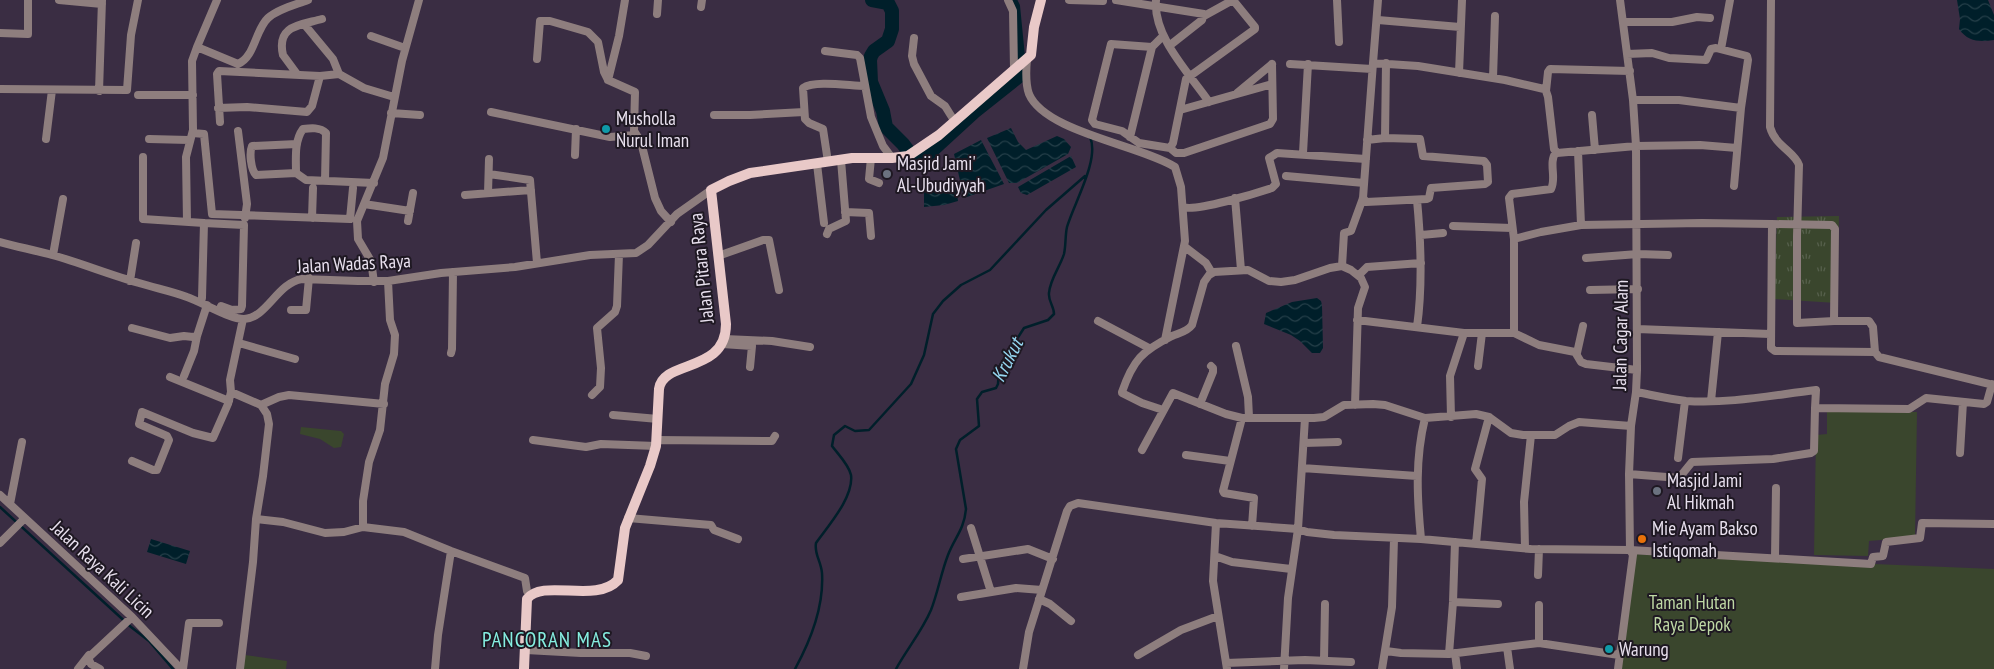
<svg xmlns="http://www.w3.org/2000/svg" width="1994" height="669" viewBox="0 0 1994 669" font-family="'PT Sans Narrow',sans-serif">
  <style>
    .grass { fill: url(#grass-tufts) }
    .park { fill: #3a462d }
    .water { fill: url(#water-waves) }
    .lines { fill: none; stroke-linecap: round; stroke-linejoin: round }
    .stream { stroke: #001f2a; stroke-width: 2.5 }
    .canal { stroke: #001f2a; stroke-width: 8 }
    .river { stroke: #001f2a; stroke-width: 14 }
    .minor { stroke: #8e7e7e; stroke-width: 8 }
    .major { stroke: #e9c9c8; stroke-width: 10 }
    .culture-dot { fill: #0f9aa8; stroke: #1e1822; stroke-width: 2 }
    .worship-dot { fill: #6b7280; stroke: #1e1822; stroke-width: 2 }
    .food-dot { fill: #e8710a; stroke: #1e1822; stroke-width: 2 }
    .labels { text-anchor: middle; dominant-baseline: central; stroke-width: 4; stroke-linejoin: round; paint-order: stroke }
    .poi-label { font-size: 19px; fill: #e8e0ee; stroke: #1e1822; text-anchor: start }
    .street-label { font-size: 19px; fill: #e8e0ee; stroke: #1e1822 }
    .park-label { font-size: 19px; fill: #bfd9a5; stroke: #1e1822 }
    .water-label { font-size: 20px; font-style: italic; fill: #95d6f0; stroke: #1e1822 }
    .quarter-label { font-size: 21px; letter-spacing: 1px; fill: #85eee0; stroke: #1e1822 }
  </style>
  <defs>
    <pattern id="grass-tufts" width="24" height="20" patternUnits="userSpaceOnUse" patternTransform="scale(1.25)"><rect width="24" height="20" fill="#3a462d"/><path d="M3 7l-1-3M5 7V3M7 7l1-3M15 17l-1-3M17 17v-4M19 17l1-3" fill="none" stroke="#56604c"/></pattern>
    <pattern id="water-waves" width="16" height="10" patternUnits="userSpaceOnUse" patternTransform="scale(1.25)"><rect width="16" height="10" fill="#001f2a"/><path d="M0 5q4-4 8 0t8 0" fill="none" stroke="#253f49"/></pattern>
  </defs>
  <rect width="100%" height="100%" fill="#3a2d43"/>
  <path class="grass" d="M1839,216l-2,87 -63,-4 3,-82z"/>
  <path class="park" d="M1827,411l90,1 -2,125 -46,4 -1,15 -54,-1 2,-120 11,-1z
    M301,427l40,4 3,3 -3,13 -7,1 -14,-9 -20,-5z
    M1635,554l359,15v100h-373z
    M245,655l42,6 -1,8h-43z"/>
  <path class="water" d="M1957,0h31l6,15v25c-14,2 -26,2 -35,-11l1,-10z
    M1011,128l7,14 8,8 31,-14 7,3 7,8 -3,7 -51,29h-8l-22,-45z
    M981,140l23,44 -40,14 -10,-44z
    M1071,156l5,11 -49,28 -6,-2 -3,-6z
    M956,186l2,15 -14,4 -20,2v-20z
    M1317,298l4,3 1,4 1,43 -3,5h-8l-12,-12 -9,-6 -27,-11 2,-11 26,-11z
    M151,539l39,12 -4,13 -39,-12z"/>
  <g class="lines">
    <path class="stream" d="M0,507l131,120 18,14 24,28
      M795,669c16,-29 29,-63 27,-96 -1,-12 -8,-19 -6,-30 12,-17 38,-46 35,-68 -2,-10 -13,-21 -19,-29l2,-11 11,-9 10,5 14,-1 42,-46 13,-29 9,-41 10,-13 18,-16 29,-15 56,-60 39,-34
      M896,669c11,-20 26,-38 35,-59 7,-18 10,-37 17,-55 7,-18 16,-25 18,-46l-10,-60 4,-9 19,-14 -2,-27 5,-7 14,-4 2,-4 1,-17 25,-39 24,-8 6,-6c0,-8 -6,-13 -5,-21 1,-14 11,-26 15,-39 2,-9 1,-18 3,-27 7,-24 33,-68 23,-90"/>
    <path class="canal" d="M1013,0l3,6 6,61"/>
    <path class="river" d="M872,0l16,3 4,8v18l-4,12 -14,10 -3,5 -1,4 1,22 12,29 3,16 17,17 12,16 11,-4 48,-44 49,-39"/>
    <path class="minor" d="M59,0l43,4
      M217,0l-20,47 41,17c17,-7 17,-34 30,-46 10,-9 27,-13 40,-18
      M1008,0l5,11 1,58
      M1069,0l34,1
      M1116,0l88,14 -2,6 -33,26
      M1156,0c-3,37 33,73 53,102
      M1337,0l2,42
      M1771,0l-1,127c5,19 25,25 29,38l-2,71v87l37,-2 1,-92 -3,-4 -60,-1 -1,124 4,3 100,1 4,5 115,28
      M701,7l1,-7
      M657,14l1,-14
      M1378,20l82,7
      M1623,22h49l25,-5 13,1
      M304,24l29,35 6,15 25,14 30,9
      M0,33l28,1v-34
      M371,36l34,12
      M914,38l-2,18 2,8 17,32 14,10 10,16
      M1152,47l-41,-3 -19,76 3,4 27,7 17,12 31,5 3,-5 13,-64 69,-50v-2l-22,-27 -29,16
      M1721,49l9,-49
      M825,51l32,4 3,3 11,59 12,29 9,12
      M1627,54l25,-1 17,5 37,2 5,-11 5,-1 31,8 1,4 -7,48
      M537,59l3,-38h10l38,11 10,10 6,30 4,8 27,12 -1,39 7,11 14,56 6,13 10,11
      M1027,59c-1,11 -2,24 2,35 16,38 111,51 146,73l6,20 4,54 -20,99
      M1373,63l5,-63
      M1290,64l82,5
      M1459,73l3,-73
      M297,74l-14,-19c-7,-30 18,-30 39,-36
      M320,76l19,-2
      M1493,78l2,-62
      M608,80l11,-44 6,-36
      M0,89l127,1 4,-55 7,-35
      M99,91l3,-91
      M1546,91l2,-19 2,-3 80,2
      M1237,93l35,-29
      M138,95h55
      M1633,100h46l62,8 -7,78
      M218,108l29,-1 60,5 5,-6 8,-30 -101,-5 -2,3 3,48
      M1180,110l92,-26
      M491,112l119,25 25,-2
      M391,113l29,2
      M714,115h36l54,-3
      M1592,115l3,35
      M238,131l9,73 -2,14
      M193,133l11,1 8,80 138,5 3,-31
      M1130,137l22,-90 10,-10
      M1385,138l1,-75
      M46,139l6,-49
      M149,139l40,1
      M297,144l-45,2c-3,7 -1,24 4,29l40,-2 10,7 68,3
      M1170,148l6,5h8l86,-29 3,-5 -1,-55
      M1578,151l3,74
      M1303,153l5,-89
      M575,155l1,-26
      M143,157v62l61,4 -2,75
      M871,158l-2,21 10,4
      M828,162l-5,-33 -14,-6 -4,-4 -2,-31c12,-8 47,-2 62,-2
      M817,164l7,59
      M296,173c0,-14 -2,-32 7,-44 8,-1 17,-2 23,4l-1,48
      M489,174l41,6 7,83
      M1286,176l78,7
      M488,193l1,-34
      M465,195l66,-5
      M1235,198l6,72
      M1363,198l3,4 61,-3 2,-1 2,-10 54,-4 3,-2 -1,-17 -3,-4 -61,-5 -3,-17 -35,-1 -18,2
      M1417,200c4,42 6,84 0,127
      M364,204l46,7
      M1183,207c12,5 74,-14 89,-19l4,-4 -7,-26 8,-5 89,6
      M845,212l24,1 2,23
      M312,218l1,-30
      M408,221l5,-28
      M187,222l-1,-65 7,-27 -1,-69 5,-14
      M204,223l40,2 -2,81 -1,3 -9,1 -11,-4
      M1453,226l59,2
      M827,234l2,-5 17,-8 -5,-61
      M1421,235l22,-2
      M1514,239l27,-7 40,-7 121,-2 70,1
      M0,242c17,5 35,8 52,13 29,8 58,20 87,28 16,5 32,8 48,14 15,5 42,22 57,22 23,-1 33,-36 58,-40l56,2h30l53,-8 74,-6 75,-12 46,-2 12,-8 29,-31 34,-24
      M1185,247l21,16 6,10
      M53,255l10,-56
      M718,256l45,-16h6l10,50
      M1586,258l52,-4 30,1
      M1342,266l2,-33 7,-2 12,-33 10,-135 45,3 87,14 39,9 2,2 2,6 6,52 3,4 79,-7 64,-1 37,3
      M1359,275l8,-8 54,-4
      M130,281l6,-38
      M374,282l-3,-21 -13,-22 -1,-18 26,-63 19,-97 17,-61
      M1590,290l48,-1
      M291,310h15l3,-32
      M1357,320l107,13h50l25,12 36,7 6,10 5,2 51,6
      M1098,321l51,27
      M1834,321h35l4,6 2,25
      M132,328l38,10 14,-2 9,1 4,-1 10,-31
      M1637,329l133,5
      M1514,333v-94l-5,-41 3,-4 39,-5c6,-11 -3,-26 5,-37
      M725,339l47,2 38,6
      M239,343l56,16
      M722,344l30,2 -2,21
      M1236,346l12,51 1,20
      M451,353l1,-4 1,-77
      M1577,353l6,-27
      M1478,366l4,-33
      M184,376l10,-25 3,-15
      M170,377l59,24
      M231,392l30,13 6,9 2,10 -6,52 -7,43 -3,43 -13,107
      M1636,392c16,3 33,7 50,9 43,3 87,-6 130,-11l-1,18 94,1 17,-11 58,6 3,-2 5,-18
      M592,395l8,-8 1,-19 -4,-40 18,-16 2,-6 2,-52
      M1711,401l7,-69
      M1200,404l13,-32v-4l-2,-2
      M261,405l18,-8 10,-2 95,9
      M1163,410l-21,-7 -20,-10v-1c11,-32 20,-41 50,-56 7,-3 15,-4 20,-11l12,-43 5,-7 5,-3 34,-2 21,11 12,1 14,-2 35,-12 12,-2 9,4 10,8 4,9 -7,21 -3,97
      M613,415l45,4
      M1451,417l-1,-41 14,-43
      M1489,417l22,16 12,2h32l14,-9 10,-4 52,4
      M1242,418l-19,73 1,2 30,5 -2,28
      M533,440l53,7 15,-3 55,2
      M656,440l116,1 3,-5
      M1304,443l34,-1
      M1142,450l31,-57 53,21 16,4h72l10,-1 20,-12 29,-1 12,1 40,13
      M1960,453l3,-51
      M1186,455l44,6
      M1678,458l7,-57
      M132,461l21,9h4l12,-30 -2,-4 -28,-12 3,-12 51,21 20,5 15,-34 3,-12 -1,-12 13,-61
      M1302,468l115,8
      M1629,474l50,4 13,-16 81,-3 38,-6 3,-2 1,-43
      M0,495l132,122 49,52
      M10,504l12,-62
      M628,518l83,7 3,5 24,9
      M256,519l27,3 42,11 19,-1 19,-5 41,5 47,19 74,27 2,13 3,4
      M1216,523l-3,58 14,88
      M363,527v-26l6,-39 11,-32 5,-46 9,-30 1,-19 -5,-15 -2,-39
      M971,528l20,64
      M1421,539c-4,-42 -6,-80 4,-121l51,-4 13,3 -14,52 7,10 -6,65
      M0,543l25,-25
      M1525,548l-1,-46 7,-67
      M1215,556l17,6 59,7
      M1775,558l1,-70
      M963,559l65,-10 25,10
      M1538,575l1,-26
      M961,597l55,-9 26,2
      M1039,599l11,5 21,17
      M1453,602l45,2
      M1539,605v38
      M1507,647l3,22
      M526,650l55,3h49l16,3
      M1386,651l15,2 48,1 90,-11 80,12
      M1455,653l2,16
      M1449,654l4,-52 2,-60
      M1138,655l43,-25 37,-14
      M1324,660l1,-56
      M1226,663l79,-3 46,2
      M78,669l11,-14
      M100,669l-9,-5 -3,-6 44,-41
      M183,669l6,-46h30
      M435,669l3,-34 13,-84
      M1023,669l6,-37 38,-121 3,-5 8,-3 138,20 82,6 9,3 27,3 87,4 110,10 99,1 241,14 2,-7 10,-1 3,-14 34,-4 2,-15 72,1
      M1284,669l4,-71 10,-69 7,-111
      M1382,669l10,-62 2,-68
      M1618,669l15,-114 -3,-5 -1,-76 2,-48 5,-34 1,-22 -1,-224 -3,-46 -13,-100"/>
    <path class="major" d="M524,669l3,-70c16,-21 69,5 91,-19l7,-52 25,-62 6,-20 3,-57c4,-30 67,-15 67,-65l-15,-134 18,-9 21,-8 102,-15h40l16,-2 31,-21 92,-80 3,-28 7,-27"/>
  </g>
  <g class="culture-dot">
    <circle cx="606" cy="129" r="5"/>
    <circle cx="1609" cy="649" r="5"/>
  </g>
  <g class="worship-dot">
    <circle cx="887" cy="174" r="5"/>
    <circle cx="1657" cy="491" r="5"/>
  </g>
  <circle class="food-dot" cx="1642" cy="539" r="5"/>
  <g class="labels">
    <g class="poi-label">
      <text x="616" y="118">Musholla<tspan x="616" dy="22">Nurul Iman</tspan></text>
      <text x="897" y="163">Masjid Jami'<tspan x="897" dy="22">Al-Ubudiyyah</tspan></text>
      <text x="1667" y="480">Masjid Jami<tspan x="1667" dy="22">Al Hikmah</tspan></text>
      <text x="1652" y="528">Mie Ayam Bakso<tspan x="1652" dy="22">Istiqomah</tspan></text>
      <text x="1619" y="649">Warung</text>
    </g>
    <g class="street-label">
      <text transform="translate(354 263) rotate(-3)">Jalan Wadas Raya</text>
      <text transform="translate(701 268) rotate(-96)">Jalan Pitara Raya</text>
      <text transform="translate(1620 335) rotate(-89)">Jalan Cagar Alam</text>
      <text transform="translate(103 569) rotate(43)">Jalan Raya Kali Licin</text>
    </g>
    <g class="park-label">
      <text x="1692" y="602">Taman Hutan<tspan x="1692" dy="22">Raya Depok</tspan></text>
    </g>
    <g class="water-label">
      <text transform="translate(1007 360) rotate(-63)">Krukut</text>
    </g>
    <g class="quarter-label">
      <text x="547" y="639">PANCORAN MAS</text>
    </g>
  </g>
</svg>
